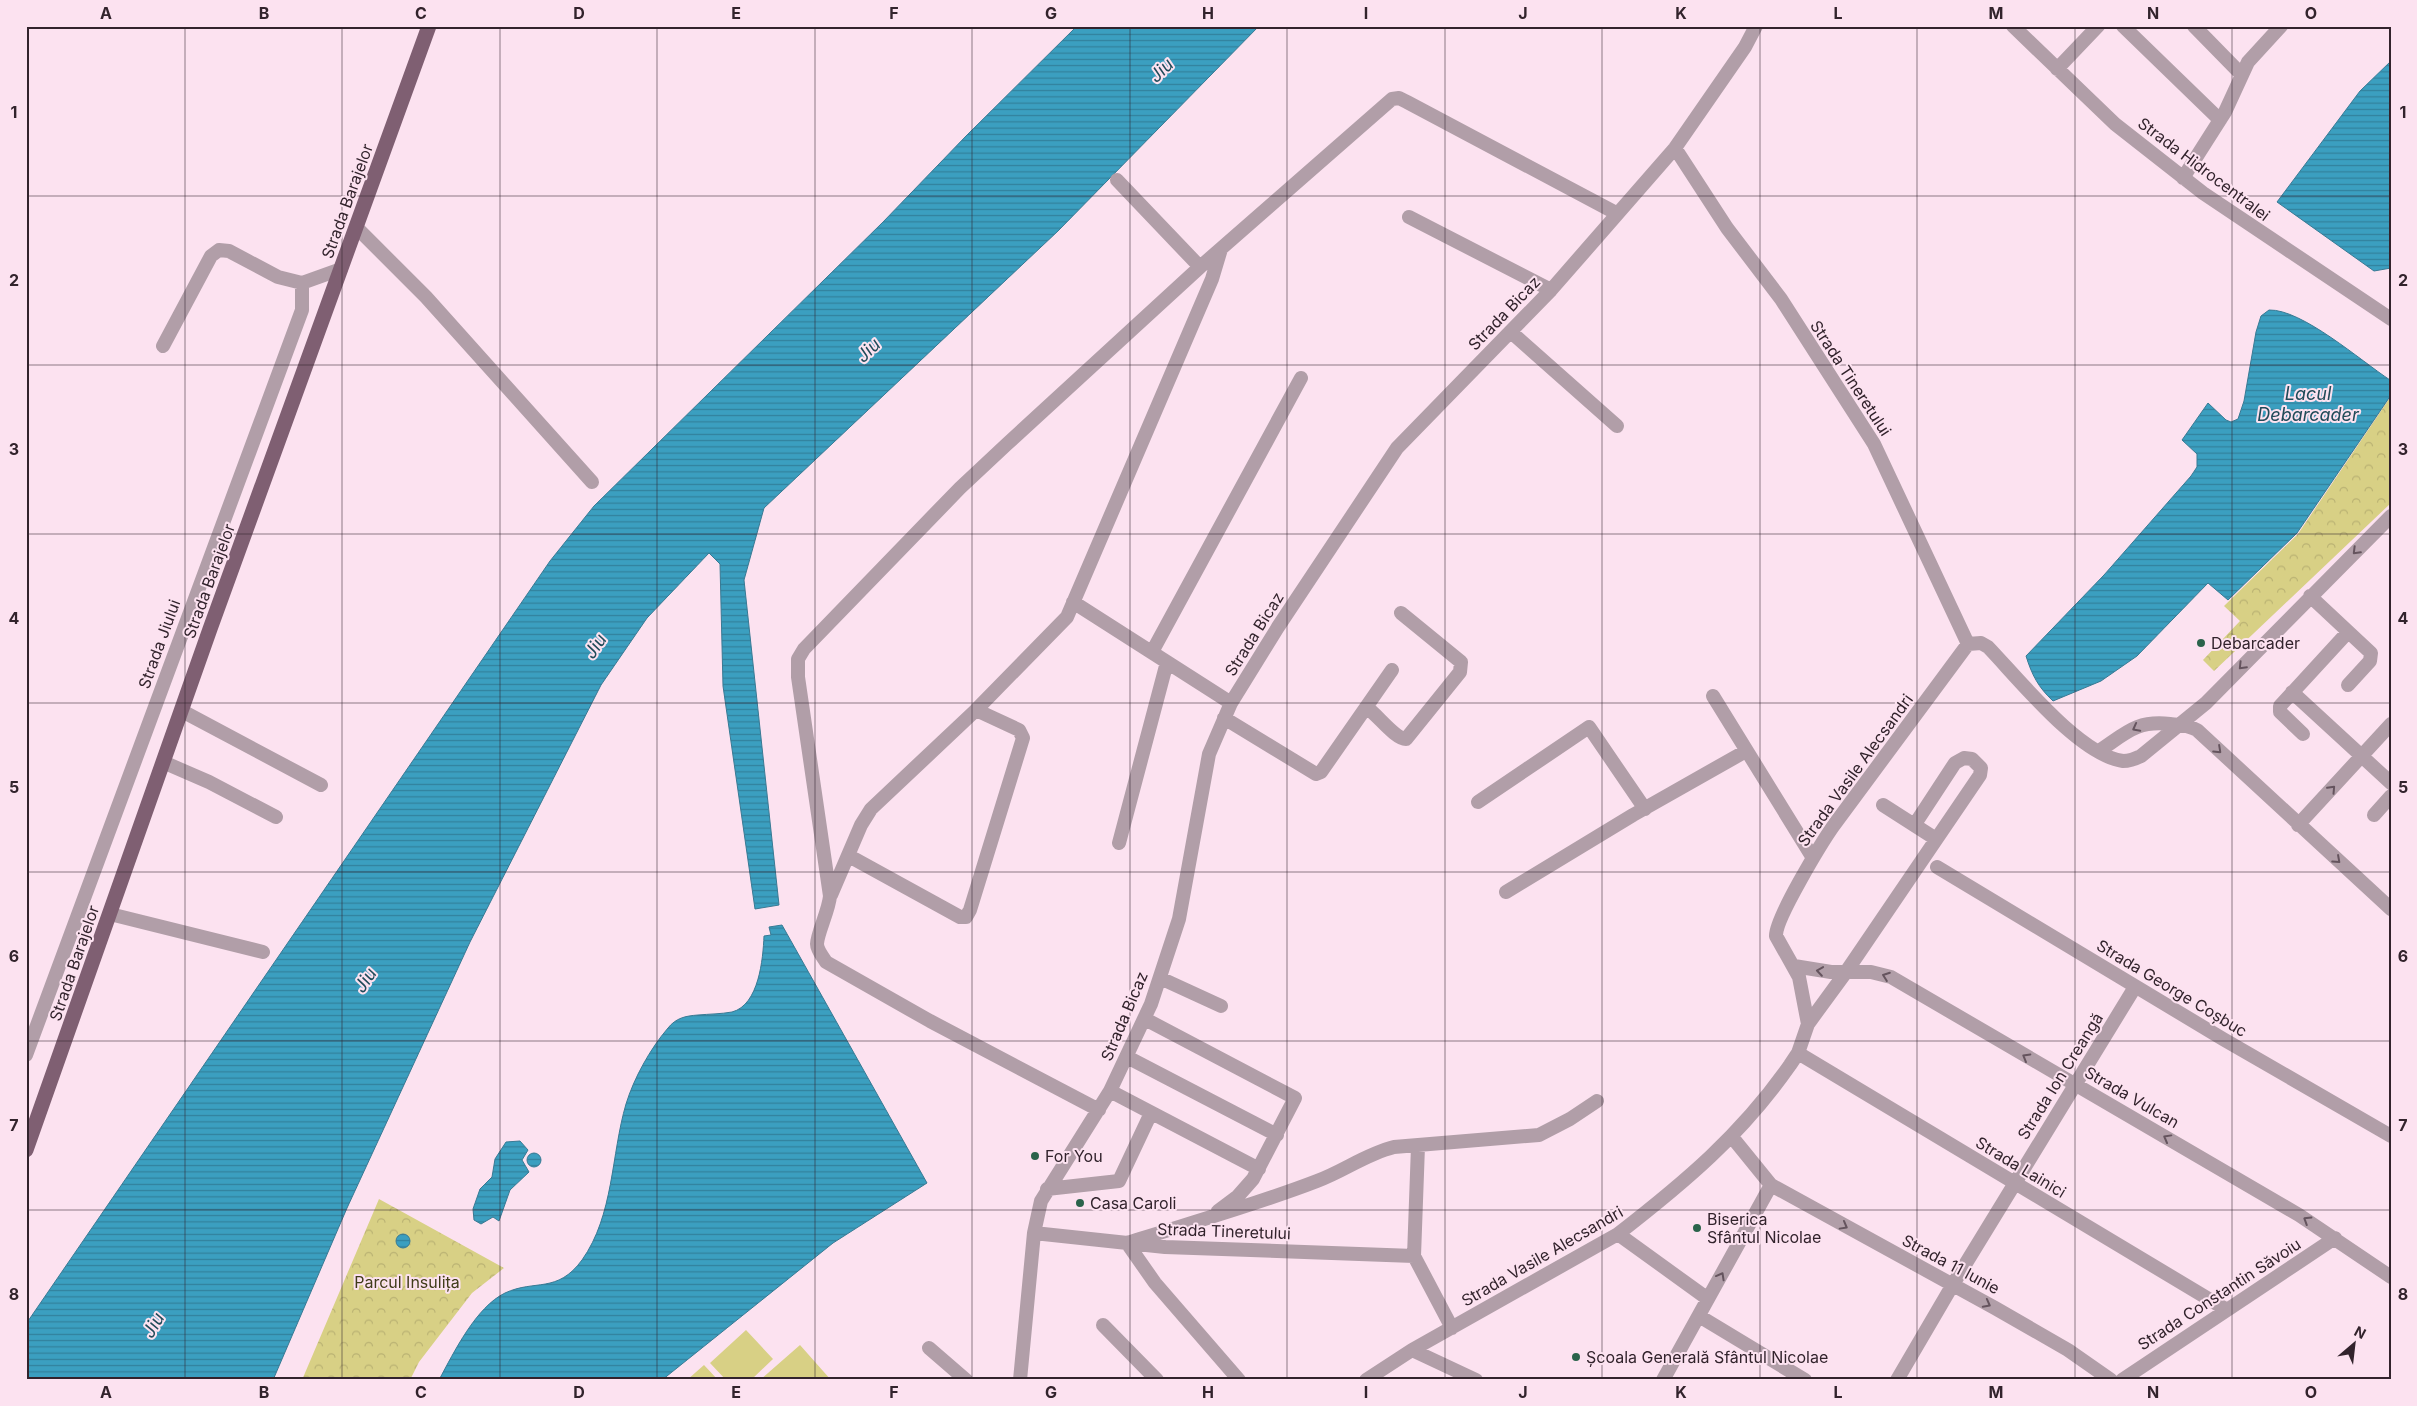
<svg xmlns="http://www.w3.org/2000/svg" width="2417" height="1406" viewBox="0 0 2417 1406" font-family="Inter,sans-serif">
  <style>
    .green { fill: #d8d085 }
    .park { fill: url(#park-crowns) }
    .water { fill: url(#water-rules); stroke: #387a94 }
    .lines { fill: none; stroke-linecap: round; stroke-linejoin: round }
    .minor { stroke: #b19ea8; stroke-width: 14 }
    .major { stroke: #7f5f72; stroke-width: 15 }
    .oneway { stroke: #65545e }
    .grid { fill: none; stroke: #32232c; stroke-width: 1; stroke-opacity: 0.55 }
    .poi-dot { fill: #2b634b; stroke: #fce2f0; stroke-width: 2 }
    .labels { text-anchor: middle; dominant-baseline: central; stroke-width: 4; stroke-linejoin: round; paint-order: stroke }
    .street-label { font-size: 16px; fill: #32232c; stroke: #fce2f0 }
    .poi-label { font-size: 16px; fill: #32232c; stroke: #fce2f0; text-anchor: start }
    .park-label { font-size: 16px; fill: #403c19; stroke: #fce2f0 }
    .water-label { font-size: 18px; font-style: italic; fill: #204b59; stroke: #fce2f0 }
    .neatline { fill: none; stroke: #32232c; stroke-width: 2 }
    .grid-label { font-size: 16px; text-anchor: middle; font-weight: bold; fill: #32232c }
  </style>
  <defs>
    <pattern id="park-crowns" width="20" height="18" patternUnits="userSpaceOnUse" patternTransform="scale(1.25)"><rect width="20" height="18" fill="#d8d085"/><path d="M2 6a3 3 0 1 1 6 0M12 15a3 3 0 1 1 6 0" fill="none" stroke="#bab273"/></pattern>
    <pattern id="water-rules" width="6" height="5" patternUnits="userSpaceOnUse" patternTransform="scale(1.25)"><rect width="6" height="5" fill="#3b9fc0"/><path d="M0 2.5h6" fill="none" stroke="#32819c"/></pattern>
  </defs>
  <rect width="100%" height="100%" fill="#fce2f0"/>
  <path class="green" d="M746,1330l27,29 -22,21h-25l-16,-17z
    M800,1345l31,35h-71z
    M704,1365l14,15h-31z"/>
  <path class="park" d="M2391,396v107l-177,168 -11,-11 37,-39 -16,-15 74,-72z
    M379,1199l125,69 -32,25 -53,69 -9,18h-108z"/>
  <path class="water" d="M1077,26h182l-201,205 -294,277 -20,72 35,325 -24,4 -32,-223 -3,-122 -11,-11 -62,65 -46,67 -131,257 -123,266 -74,172h-247v-56l524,-763 44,-55 289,-284 83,-86z
    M2391,61v207l-17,3 -97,-69 83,-111z
    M2269,310c33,-1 92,51 121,70l1,15 -94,138 -69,67 -20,-17 -71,73 -36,25 -48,20c-15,-14 -21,-26 -27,-45l78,-81 87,-99 6,-9v-13l-15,-14 26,-37 18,17 5,2 7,-3 6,-18 12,-69 5,-16z
    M782,925l145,258 -94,60 -171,137h-223c15,-28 37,-73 66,-87 30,-14 52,1 77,-33 32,-45 29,-105 44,-156 8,-26 24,-55 42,-76 8,-10 17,-12 30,-13 11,-1 23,-1 34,-3 27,-7 31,-53 32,-76l7,-1 -2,-8z
    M520,1141l8,9 -6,10 7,12 -19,18 -11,31 -6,-4 -12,7 -7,-4 -1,-11 7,-20 12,-12 3,-18 11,-17z
    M527 1160a7 7 0 1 1 14 0a7 7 0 1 1-14 0Z
    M396 1241a7 7 0 1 1 14 0a7 7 0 1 1-14 0Z"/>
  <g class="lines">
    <path class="minor" d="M2013,26l102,98 88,69 188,126
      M2123,26l97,94
      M2194,26l47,48
      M2057,69l41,-43
      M1675,148l52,80 54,71 93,145 94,200
      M2183,178l42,-66 23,-50 33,-36
      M1117,180l83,87
      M1409,217l142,73
      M356,227l70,70 166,185
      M1511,332l106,94
      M163,346l48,-90 8,-6 10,1 49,26 24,6
      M2310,596l61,57 -1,8 -22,24
      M1073,602l158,101
      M1152,652l149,-274
      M2292,692l99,91
      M1713,696l100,162
      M1366,707c11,7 29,32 40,32l54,-67 1,-10 -60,-49
      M182,711l139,74
      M1224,718l92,56 5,-2 71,-102
      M2303,734l-23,-22v-6l68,-74
      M2099,751c27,-18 38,-31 71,-27 10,1 18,1 27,6l194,179
      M163,762l46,20 67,35
      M1478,802l111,-75 56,82
      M1883,805l53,34
      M2374,815l17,-19
      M1915,824l40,-61 9,-5 8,1 9,9 -1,7 -134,197 -38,52 -9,-47 -23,-41c-1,-17 46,-94 58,-111l134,-181 13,-1 7,4c30,31 91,108 135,114 7,0 12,-2 18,-5l65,-53 185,-187
      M2298,825l93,-101
      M1119,843l48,-181
      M849,856l111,61h6l4,-7 53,-172 -4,-8 -43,-20
      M1937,867l286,172 168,97
      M1506,892l127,-77 113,-64
      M831,895l30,-70 10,-16 105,-99 91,-93 145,-338 9,-30
      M110,914l153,38
      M1794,966l37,6h40l20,5 408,238 92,62
      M1160,978l61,28
      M1145,1019l150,79 -42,81 -15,17 -20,15
      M1798,1053l429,257
      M26,1055l276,-745v-27l39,-14
      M1127,1057l150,78
      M1110,1091l149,78
      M1099,1110l-169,-89 -104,-59c-3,-5 -9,-12 -9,-18 0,-10 12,-34 13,-48l-32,-219v-18l6,-10 156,-161 47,-44 193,-177 192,-168 7,-1 8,4 209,111
      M1732,1137l39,48 224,123 73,42 43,30
      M1418,1146l-4,110 38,72
      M1047,1189l72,-8 32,-68
      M1034,1233l131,14 249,9
      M1618,1234l90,65
      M1699,1316l106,64
      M1103,1325l54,55
      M929,1348l37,32
      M1412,1350l64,30
      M1020,1380l14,-147 7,-32 69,-110 41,-87 28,-85 30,-165 22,-51 47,-76 119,-179 154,-158 124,-142 70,-101 11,-21
      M1239,1380l-84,-97 -28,-40c63,-20 128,-38 190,-62 27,-10 49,-27 77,-34l145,-12 31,-16 27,-18
      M1366,1380l46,-30 206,-116c67,-52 123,-99 172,-169l8,-12 10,-29
      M1663,1380l108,-195
      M1897,1380l55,-94 183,-299
      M2122,1380l213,-142"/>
    <path class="major" d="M26,1150l184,-521 219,-603"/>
  </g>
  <defs><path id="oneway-chevron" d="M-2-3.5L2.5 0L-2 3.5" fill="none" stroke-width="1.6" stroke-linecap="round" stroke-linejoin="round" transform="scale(1.25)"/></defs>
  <g class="oneway">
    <use href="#oneway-chevron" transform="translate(2356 551) rotate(135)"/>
    <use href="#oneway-chevron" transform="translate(2242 666) rotate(134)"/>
    <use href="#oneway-chevron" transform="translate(2136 728) rotate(152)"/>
    <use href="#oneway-chevron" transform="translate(2218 750) rotate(43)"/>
    <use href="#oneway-chevron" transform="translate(2332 789) rotate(-47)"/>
    <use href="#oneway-chevron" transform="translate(2337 860) rotate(42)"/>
    <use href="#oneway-chevron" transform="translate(1820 971) rotate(-172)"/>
    <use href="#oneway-chevron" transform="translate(1886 976) rotate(-160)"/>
    <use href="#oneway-chevron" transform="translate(2026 1057) rotate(-150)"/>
    <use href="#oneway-chevron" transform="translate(2167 1138) rotate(-151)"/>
    <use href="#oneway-chevron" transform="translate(2307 1220) rotate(-148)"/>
    <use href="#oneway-chevron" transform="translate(1844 1226) rotate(29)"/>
    <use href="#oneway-chevron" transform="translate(1721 1276) rotate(-61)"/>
    <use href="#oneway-chevron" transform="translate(1987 1304) rotate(28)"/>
  </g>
  <path class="grid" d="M185,26v1354M342,26v1354M500,26v1354M657,26v1354M815,26v1354M972,26v1354M1130,26v1354M1287,26v1354M1445,26v1354M1602,26v1354M1760,26v1354M1917,26v1354M2075,26v1354M2232,26v1354M26,196h2365M26,365h2365M26,534h2365M26,703h2365M26,872h2365M26,1041h2365M26,1210h2365"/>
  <g class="poi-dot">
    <circle cx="2201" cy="643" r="5"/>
    <circle cx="1035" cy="1156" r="5"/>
    <circle cx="1080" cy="1203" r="5"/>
    <circle cx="1697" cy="1228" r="5"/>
    <circle cx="1576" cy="1357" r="5"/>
  </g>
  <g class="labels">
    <g class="street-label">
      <text transform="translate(2204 169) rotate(37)">Strada Hidrocentralei</text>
      <text transform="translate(347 201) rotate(-70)">Strada Barajelor</text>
      <text transform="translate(1504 313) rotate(-46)">Strada Bicaz</text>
      <text transform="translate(1851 378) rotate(57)">Strada Tineretului</text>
      <text transform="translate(209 581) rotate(-70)">Strada Barajelor</text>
      <text transform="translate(1254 634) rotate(-58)">Strada Bicaz</text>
      <text transform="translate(159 644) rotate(-70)">Strada Jiului</text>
      <text transform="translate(1855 770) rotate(-54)">Strada Vasile Alecsandri</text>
      <text transform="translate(74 963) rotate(-71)">Strada Barajelor</text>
      <text transform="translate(2172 988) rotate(31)">Strada George Coșbuc</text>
      <text transform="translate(1124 1016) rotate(-67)">Strada Bicaz</text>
      <text transform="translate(2060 1076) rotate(-58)">Strada Ion Creangă</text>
      <text transform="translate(2132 1097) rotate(30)">Strada Vulcan</text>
      <text transform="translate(2021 1167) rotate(31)">Strada Lainici</text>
      <text transform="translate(1224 1231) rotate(2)">Strada Tineretului</text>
      <text transform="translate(1542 1256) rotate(-30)">Strada Vasile Alecsandri</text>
      <text transform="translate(1951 1264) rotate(28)">Strada 11 Iunie</text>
      <text transform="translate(2219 1294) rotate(-33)">Strada Constantin Săvoiu</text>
    </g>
    <g class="poi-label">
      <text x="2211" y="643">Debarcader</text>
      <text x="1045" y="1156">For You</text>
      <text x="1090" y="1203">Casa Caroli</text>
      <text x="1707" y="1219">Biserica<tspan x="1707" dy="18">Sfântul Nicolae</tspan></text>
      <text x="1586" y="1357">Școala Generală Sfântul Nicolae</text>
    </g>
    <g class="park-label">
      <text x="407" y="1282">Parcul Insulița</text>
    </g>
    <g class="water-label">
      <text transform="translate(1161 70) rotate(-44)">Jiu</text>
      <text transform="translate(868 350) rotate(-44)">Jiu</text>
      <text x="2308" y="393">Lacul<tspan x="2308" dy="21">Debarcader</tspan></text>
      <text transform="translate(595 646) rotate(-56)">Jiu</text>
      <text transform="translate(365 980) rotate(-56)">Jiu</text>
      <text transform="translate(153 1325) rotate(-60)">Jiu</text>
    </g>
  </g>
  <rect width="2417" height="1406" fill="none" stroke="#fce2f0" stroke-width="55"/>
  <g transform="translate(2354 1344) rotate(28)" stroke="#fce2f0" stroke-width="4" paint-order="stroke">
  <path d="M0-4L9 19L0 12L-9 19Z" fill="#32232c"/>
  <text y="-8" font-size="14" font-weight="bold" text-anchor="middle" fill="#32232c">N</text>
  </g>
  <rect x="28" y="28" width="2362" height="1350" class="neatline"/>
  <g class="grid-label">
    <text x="106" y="19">A</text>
    <text x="264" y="19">B</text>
    <text x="421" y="19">C</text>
    <text x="579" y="19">D</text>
    <text x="736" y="19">E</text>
    <text x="894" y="19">F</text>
    <text x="1051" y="19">G</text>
    <text x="1208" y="19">H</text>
    <text x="1366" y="19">I</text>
    <text x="1523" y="19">J</text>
    <text x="1681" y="19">K</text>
    <text x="1838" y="19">L</text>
    <text x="1996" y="19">M</text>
    <text x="2153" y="19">N</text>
    <text x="2311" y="19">O</text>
    <text x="14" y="118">1</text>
    <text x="2403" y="118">1</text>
    <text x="14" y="286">2</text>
    <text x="2403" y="286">2</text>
    <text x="14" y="455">3</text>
    <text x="2403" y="455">3</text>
    <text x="14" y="624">4</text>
    <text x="2403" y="624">4</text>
    <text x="14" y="793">5</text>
    <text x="2403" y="793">5</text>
    <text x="14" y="962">6</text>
    <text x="2403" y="962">6</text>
    <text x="14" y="1131">7</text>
    <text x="2403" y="1131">7</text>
    <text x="14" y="1300">8</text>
    <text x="2403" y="1300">8</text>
    <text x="106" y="1398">A</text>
    <text x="264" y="1398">B</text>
    <text x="421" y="1398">C</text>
    <text x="579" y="1398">D</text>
    <text x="736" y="1398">E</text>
    <text x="894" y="1398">F</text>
    <text x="1051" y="1398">G</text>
    <text x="1208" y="1398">H</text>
    <text x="1366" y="1398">I</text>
    <text x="1523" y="1398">J</text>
    <text x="1681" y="1398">K</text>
    <text x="1838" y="1398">L</text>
    <text x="1996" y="1398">M</text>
    <text x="2153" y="1398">N</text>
    <text x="2311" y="1398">O</text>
  </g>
</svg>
